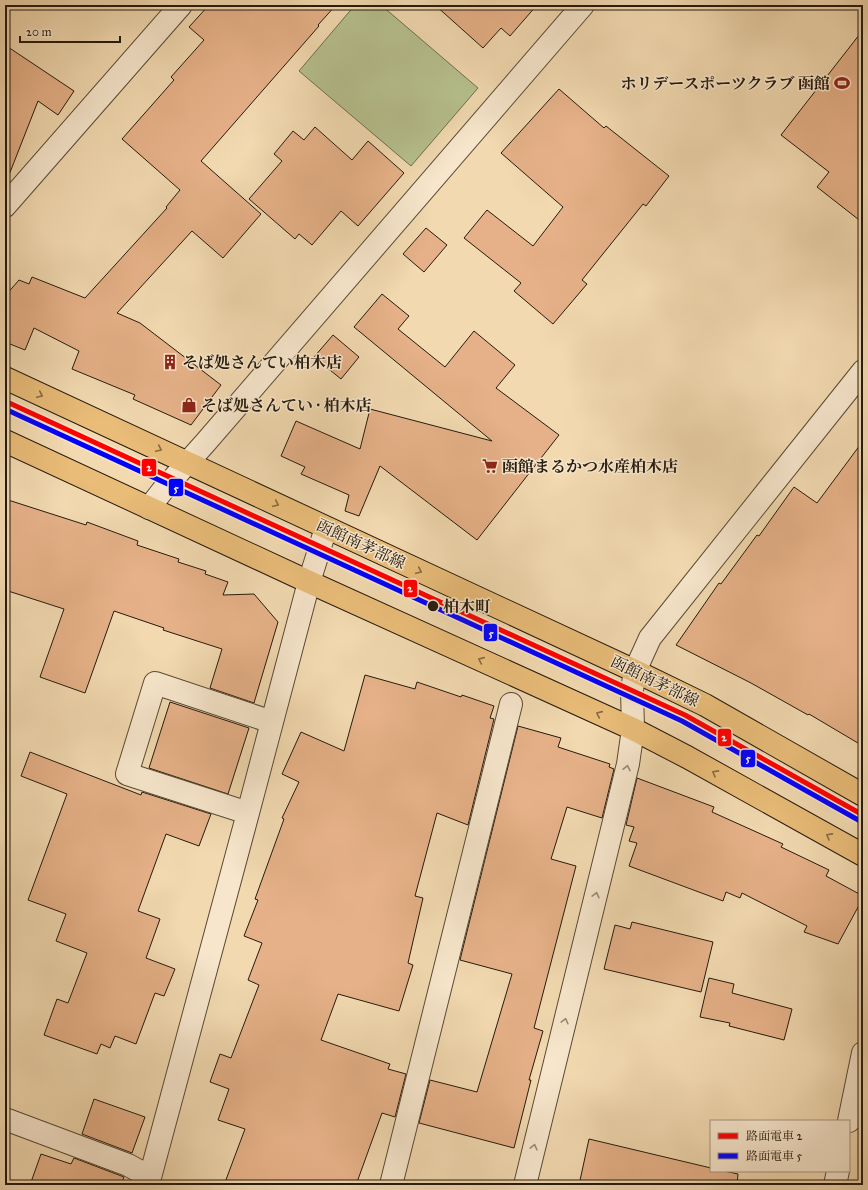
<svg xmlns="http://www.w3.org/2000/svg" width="868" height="1190" viewBox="0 0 868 1190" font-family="'IM FELL Great Primer','Noto Serif JP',serif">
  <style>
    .green { fill: #b6c08e; stroke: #6e6d4e }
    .building { fill: #e6b188; stroke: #251a0e }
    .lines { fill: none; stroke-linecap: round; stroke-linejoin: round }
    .minor-casing { stroke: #584a36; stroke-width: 24 }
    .tertiary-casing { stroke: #584a36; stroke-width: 24 }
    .primary-casing { stroke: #251a0e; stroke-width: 24 }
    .minor { stroke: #f7e6cc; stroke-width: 22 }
    .tertiary { stroke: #f7e6cc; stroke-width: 22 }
    .primary { stroke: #e9bc78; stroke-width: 22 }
    .tram-1-casing { stroke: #f7e6cc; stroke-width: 8 }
    .tram-2-casing { stroke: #f7e6cc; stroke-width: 8 }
    .tram-1 { stroke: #f00; stroke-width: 5 }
    .tram-2 { stroke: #00f; stroke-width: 5 }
    .oneway { stroke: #876b43 }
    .oneway2 { stroke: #988a76 }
    .stop-dot { fill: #251a0e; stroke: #f7e6cc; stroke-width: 1.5 }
    .labels { text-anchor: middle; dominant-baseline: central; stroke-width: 3; stroke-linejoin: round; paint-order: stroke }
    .poi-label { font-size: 16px; font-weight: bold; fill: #251a0e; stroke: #f7e6cc; text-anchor: start }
    .street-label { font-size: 16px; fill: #251a0e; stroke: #f7e6cc }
    .stop-label { font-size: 16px; font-weight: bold; fill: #251a0e; stroke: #f7e6cc; text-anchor: start }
    .line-badge { stroke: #f7e6cc; stroke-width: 1.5 }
    .badge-label { font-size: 11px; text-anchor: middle; font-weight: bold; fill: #fff }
  </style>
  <rect width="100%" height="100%" fill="#f2d9b0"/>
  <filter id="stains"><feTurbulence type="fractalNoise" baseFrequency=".005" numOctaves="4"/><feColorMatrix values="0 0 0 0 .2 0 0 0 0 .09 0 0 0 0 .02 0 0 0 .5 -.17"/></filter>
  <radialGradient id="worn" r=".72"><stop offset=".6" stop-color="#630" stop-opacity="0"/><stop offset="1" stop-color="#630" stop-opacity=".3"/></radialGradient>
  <path class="green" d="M355,5h26l97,83 -67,78 -112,-95z"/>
  <path class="building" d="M209,5h127l-18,20 1,1 -118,135 60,53 -38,44 -31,-27 -75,82 23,10 81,62 -30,40 -58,-26 2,-4 -63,-26 7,-18 -45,-23 -9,22 -20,-8v-46l14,-16 10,4 3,-7 53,21 82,-90 -1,-1 14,-17 -58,-51 52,-59 -3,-3 33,-37 -15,-13z
    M435,5h102l-27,31 -9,-8 -18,20z
    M863,30v193l-46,-36 12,-15 -48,-37z
    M5,45l69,46 -16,24 -20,-14 -31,79h-2z
    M559,89l45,39 2,-2 63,50 -23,30 -3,-2 -61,76 5,4 -34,40 -39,-33 7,-8 -57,-45 23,-28 46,36 30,-39 -62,-54z
    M315,127l37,33 16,-19 36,32 -46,53 -17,-15 -29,34 -13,-11 -4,5 -46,-40 33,-38 -8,-7 19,-23 11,9z
    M426,228l21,17 -23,27 -21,-18z
    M382,294l27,22 -11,13 47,38 29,-36 41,34 -19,23 63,47 -82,105 -97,-74 -21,50 -14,-5 4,-16 -48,-21 4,-7 -24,-11 15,-35 64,28 10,-40 122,32 -138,-114z
    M333,335l26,22 -18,22 -27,-22z
    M863,441v305l-54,-32 -1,1 -57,-32 -75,-38 43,-62 2,1 36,-49 2,1 35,-49 23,16z
    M5,499l81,26 1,-3 51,19 -1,4 42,14 -1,3 28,9 -1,3 23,8 -5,13 31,-1 24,28 -24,81 -44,-15 12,-39 -59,-19 1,-2 -50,-17 -29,82 -45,-16 24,-68 -59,-19z
    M365,675l50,14 2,-7 44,15 1,-2 32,11 -4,12 4,1 -26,106 -31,-12 -22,83 8,2 -15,65 5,2 -14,46 -61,-17 -17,46 69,24 -2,5 18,5 -11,43 -13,-4 -26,72h-132l21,-56 -27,-9 11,-31 -19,-7 10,-28 11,4 28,-73 -11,-5 14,-37 -18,-7 14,-36 -3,-1 29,-80 -2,-1 17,-36 -17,-8 19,-42 43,19z
    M170,702l79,26 -21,66 -79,-26z
    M518,726l43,12 -3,9 52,17 -1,3 5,2 -12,49 -35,-11 -16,52 25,7 -42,162 9,3 -14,49h2l-17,68 -95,-25 11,-43 47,12 35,-118 -52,-14z
    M30,752l111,43 1,-3 69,22 -12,32 -33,-12 -28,77 22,8 -14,39 29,11 -11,27 -9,-3 -19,51 -21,-8 -5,12 -9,-4 -4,10 -53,-19 13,-36 11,4 19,-50 -31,-12 10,-27 -38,-14 39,-106 -46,-18z
    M637,778l77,29 -2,5 71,32 -2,3 48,23 -3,6 37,20v2l-25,46 -34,-12 3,-6 -65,-33 -2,5 -14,-6 -3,9 -94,-35 8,-23 -8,-2 5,-14 -8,-2z
    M632,922l81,20 -12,50 -97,-23 11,-44 15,4z
    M709,978l25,6 -2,9 60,16 -8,31 -55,-14 1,-3 -30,-6z
    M94,1099l51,18 -13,36 -50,-19z
    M589,1139l122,29v3h13l14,3 -1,11h-158z
    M41,1154l30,10 3,-6 50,19 -3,8h-91z"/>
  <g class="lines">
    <defs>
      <path id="minor" d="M5,206l176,-201
        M248,813l-121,-39 28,-91 117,39
        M5,1119l123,46 22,12
        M849,1121l14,-68
        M148,1185l100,-372 61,-231 17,-54
        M391,1185l120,-481
        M525,1185l103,-421 5,-35 -1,-39 3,-19 15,-33 213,-267
        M835,1185l3,-14"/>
      <path id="tertiary" d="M149,508l14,-18 43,-48 377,-437"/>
      <path id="primary" d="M5,378l630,293 70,34 158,90
        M5,441l304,141 324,147 54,28 176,98"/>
    </defs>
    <use href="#minor" class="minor-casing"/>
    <use href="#tertiary" class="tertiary-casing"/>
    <use href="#primary" class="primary-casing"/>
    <use href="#minor" class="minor"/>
    <use href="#tertiary" class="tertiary"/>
    <use href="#primary" class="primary"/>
    <defs>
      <path id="tram-1" d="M5,401l680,314 178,100"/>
      <path id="tram-2" d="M5,409l677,312 178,100"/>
    </defs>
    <use href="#tram-1" class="tram-1-casing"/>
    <use href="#tram-2" class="tram-2-casing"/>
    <use href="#tram-1" class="tram-1"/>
    <use href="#tram-2" class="tram-2"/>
  </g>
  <defs><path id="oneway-chevron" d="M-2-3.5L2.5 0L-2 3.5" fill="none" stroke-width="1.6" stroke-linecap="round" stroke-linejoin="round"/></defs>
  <g class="oneway">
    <use href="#oneway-chevron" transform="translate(40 395) rotate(25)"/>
    <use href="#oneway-chevron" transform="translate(159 449) rotate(25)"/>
    <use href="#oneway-chevron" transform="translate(276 504) rotate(25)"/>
    <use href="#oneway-chevron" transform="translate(419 571) rotate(25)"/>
    <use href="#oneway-chevron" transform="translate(481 660) rotate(-156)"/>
    <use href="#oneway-chevron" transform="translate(599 714) rotate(-156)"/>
    <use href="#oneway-chevron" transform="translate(715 773) rotate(-151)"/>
    <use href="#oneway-chevron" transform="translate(829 836) rotate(-151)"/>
  </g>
  <g class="oneway2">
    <use href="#oneway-chevron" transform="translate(627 768) rotate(-78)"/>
    <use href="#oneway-chevron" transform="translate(596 895) rotate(-76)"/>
    <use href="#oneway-chevron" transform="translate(565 1021) rotate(-76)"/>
    <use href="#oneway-chevron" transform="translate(534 1147) rotate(-76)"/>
  </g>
  <defs>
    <symbol id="stadium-bare" viewBox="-9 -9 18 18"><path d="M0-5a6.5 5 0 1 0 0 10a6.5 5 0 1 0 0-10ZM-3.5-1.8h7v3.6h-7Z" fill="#8f2418" stroke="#f7e6cc" stroke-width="2.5" paint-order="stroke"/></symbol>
    <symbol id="building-bare" viewBox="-9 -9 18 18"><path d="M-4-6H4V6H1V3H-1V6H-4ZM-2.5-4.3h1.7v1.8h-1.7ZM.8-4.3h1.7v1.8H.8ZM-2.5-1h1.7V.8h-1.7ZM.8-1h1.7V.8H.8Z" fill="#8f2418" stroke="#f7e6cc" stroke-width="2.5" paint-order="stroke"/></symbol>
    <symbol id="shop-bare" viewBox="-9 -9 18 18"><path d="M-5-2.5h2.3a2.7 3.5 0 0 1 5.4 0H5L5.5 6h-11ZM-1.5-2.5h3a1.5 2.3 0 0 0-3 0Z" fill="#8f2418" stroke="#f7e6cc" stroke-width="2.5" paint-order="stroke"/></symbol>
    <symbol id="supermarket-bare" viewBox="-9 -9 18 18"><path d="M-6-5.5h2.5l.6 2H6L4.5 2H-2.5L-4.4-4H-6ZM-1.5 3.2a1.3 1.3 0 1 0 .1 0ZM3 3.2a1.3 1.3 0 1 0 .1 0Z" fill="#8f2418" stroke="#f7e6cc" stroke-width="2.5" paint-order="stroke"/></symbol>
  </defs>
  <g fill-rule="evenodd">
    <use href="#stadium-bare" x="831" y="72" width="22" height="22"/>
    <use href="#building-bare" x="159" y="351" width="22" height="22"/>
    <use href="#shop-bare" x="178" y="394" width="22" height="22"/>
    <use href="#supermarket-bare" x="479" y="455" width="22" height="22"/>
  </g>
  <circle class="stop-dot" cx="433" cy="606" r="6"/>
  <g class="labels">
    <g class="poi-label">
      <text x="830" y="83" text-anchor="end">ホリデースポーツクラブ 函館</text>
      <text x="182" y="362">そば処さんてい柏木店</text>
      <text x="201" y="405">そば処さんてい · 柏木店</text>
      <text x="502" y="466">函館まるかつ水産柏木店</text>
    </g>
    <g class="street-label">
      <text transform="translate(361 544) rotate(25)">函館南茅部線</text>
      <text transform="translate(655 681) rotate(26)">函館南茅部線</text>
    </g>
    <g class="stop-label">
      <text x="443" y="606">柏木町</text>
    </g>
  </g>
  <g class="line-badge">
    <rect x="141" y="458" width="16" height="19" rx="4" fill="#f00"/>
    <rect x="168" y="478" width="16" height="19" rx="4" fill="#00f"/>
    <rect x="403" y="579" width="15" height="19" rx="4" fill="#f00"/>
    <rect x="483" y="623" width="15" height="19" rx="4" fill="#00f"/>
    <rect x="717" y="728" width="15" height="19" rx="4" fill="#f00"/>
    <rect x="740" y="749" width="16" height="19" rx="4" fill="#00f"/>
  </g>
  <g class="badge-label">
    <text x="149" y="471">2</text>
    <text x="176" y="492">5</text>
    <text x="410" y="592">2</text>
    <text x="491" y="637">5</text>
    <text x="724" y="741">2</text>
    <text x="748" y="762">5</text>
  </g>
  <rect width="868" height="1190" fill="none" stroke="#f2d9b0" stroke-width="20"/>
  <rect x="6" y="6" width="856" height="1178" fill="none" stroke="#251a0e" stroke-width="2"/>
  <rect x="10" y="10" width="848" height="1170" fill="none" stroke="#251a0e"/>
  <rect x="710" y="1120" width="140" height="52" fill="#f7e6cc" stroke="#a39480"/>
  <rect x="718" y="1133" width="20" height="6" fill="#ff0000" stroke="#a39480"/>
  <text x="746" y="1140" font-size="12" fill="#251a0e">路面電車 2</text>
  <rect x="718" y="1153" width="20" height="6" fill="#0000ff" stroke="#a39480"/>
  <text x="746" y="1160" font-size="12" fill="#251a0e">路面電車 5</text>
  <path d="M20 36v6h100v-6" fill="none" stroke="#251a0e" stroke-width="2"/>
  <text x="26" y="36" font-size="12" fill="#251a0e" stroke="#f7e6cc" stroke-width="3" paint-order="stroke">20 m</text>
  <rect width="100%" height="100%" filter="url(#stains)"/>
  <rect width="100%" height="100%" fill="url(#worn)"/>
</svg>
